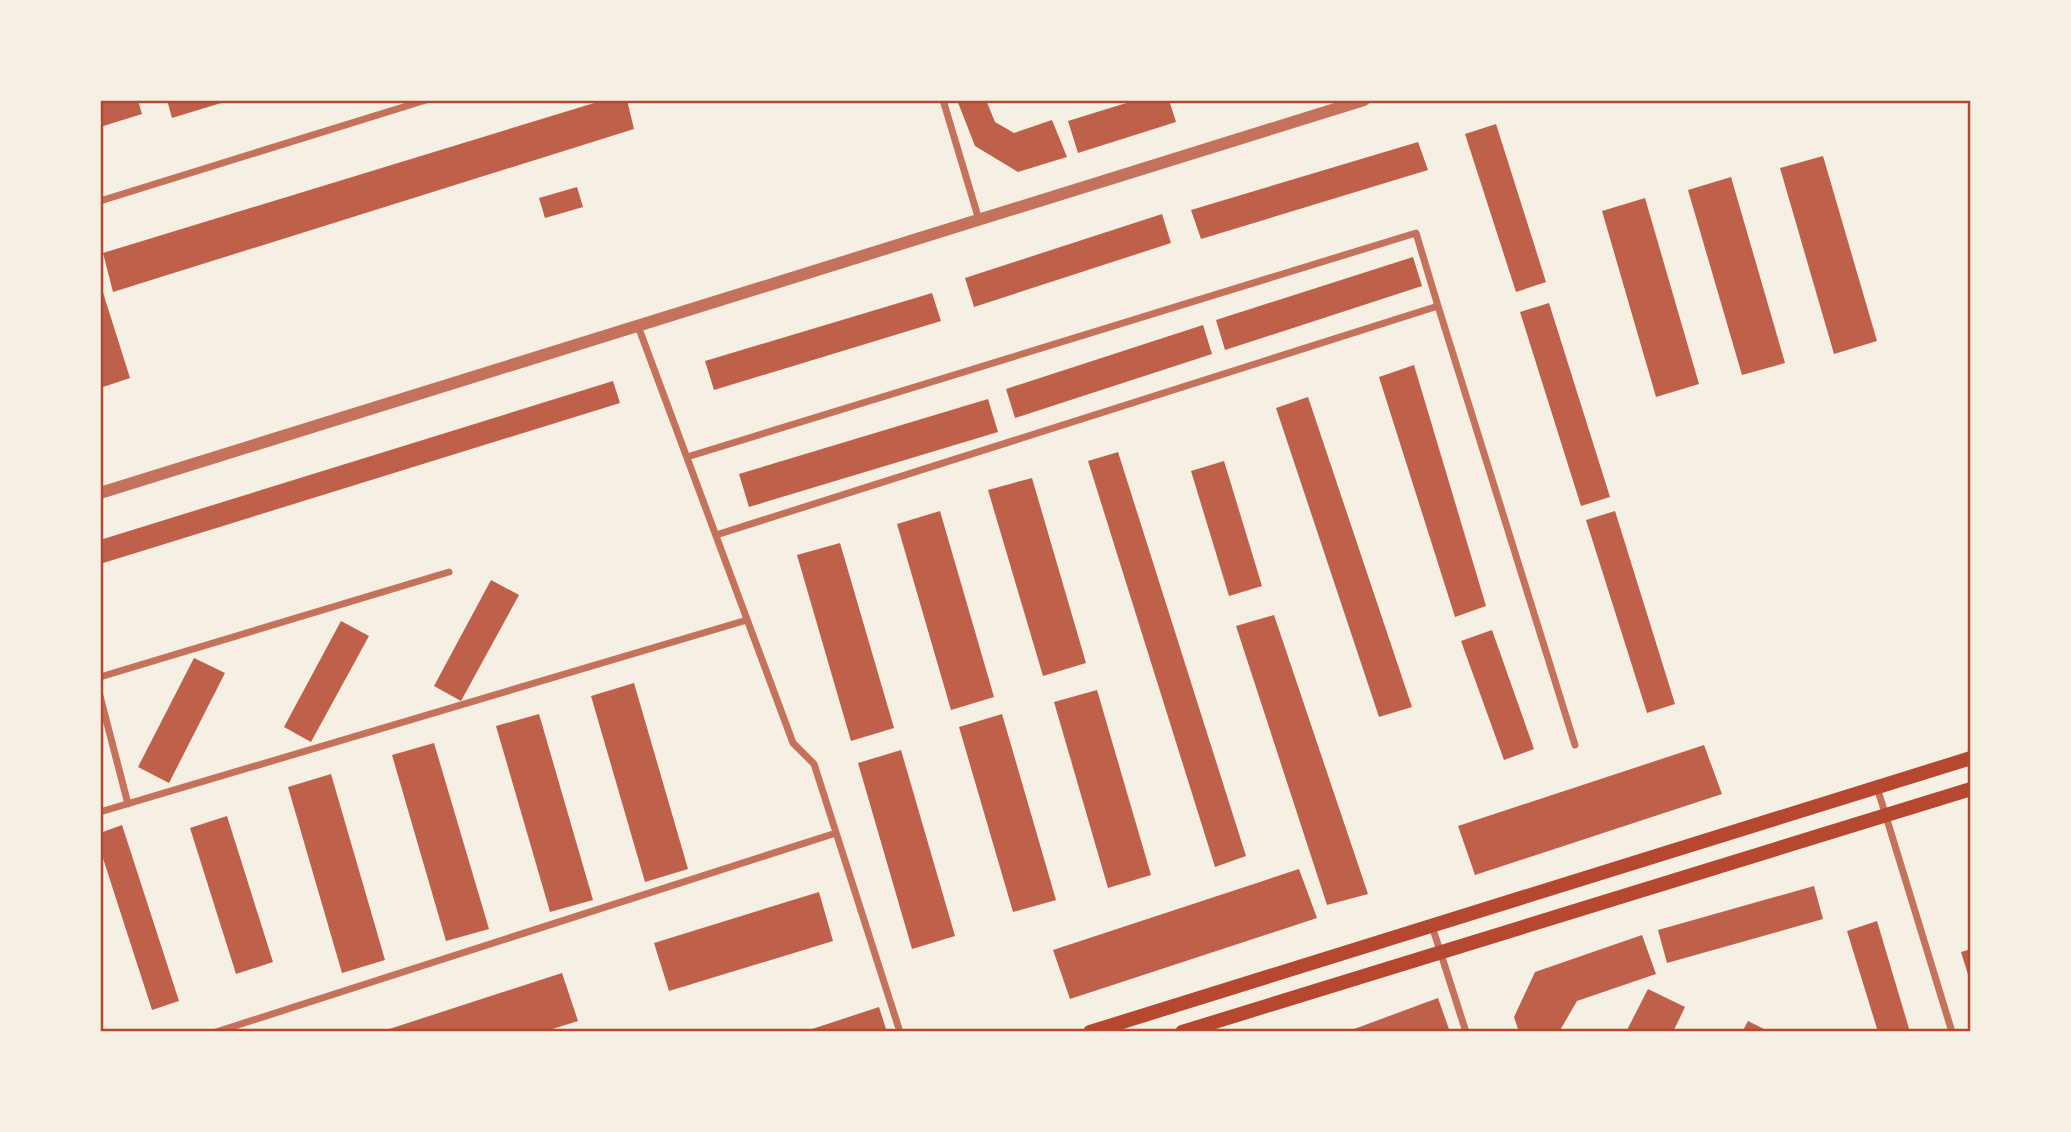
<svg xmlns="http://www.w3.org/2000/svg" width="2071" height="1132" viewBox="0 0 2071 1132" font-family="'Titillium Web',sans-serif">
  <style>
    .building { fill: #bf614a }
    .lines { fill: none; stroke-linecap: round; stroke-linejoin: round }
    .minor { stroke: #c5725c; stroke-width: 7 }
    .tertiary { stroke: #c5725c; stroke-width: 12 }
    .secondary { stroke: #b5482f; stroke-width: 14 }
    .neatline { fill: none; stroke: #b5482f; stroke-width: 2.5 }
  </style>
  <rect width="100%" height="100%" fill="#f6efe4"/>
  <path class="building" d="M100,100h38l4,14 -42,13z
    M167,100h64l-59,18z
    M604,100h23l7,29 -521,163 -10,-39z
    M957,100h29l9,22 19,11 38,-13 15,37 -49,15 -43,-26z
    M1136,100h33l7,22 -98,31 -10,-32z
    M1496,124l50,158 -30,10 -51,-158z
    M1418,142l10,28 -227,69 -10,-29z
    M1823,156l54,185 -43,13 -54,-186z
    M1731,177l54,186 -43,12 -54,-185z
    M577,187l6,20 -38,11 -6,-20z
    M1645,198l54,186 -43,13 -54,-186z
    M1162,214l9,29 -197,64 -9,-29z
    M1413,257l9,29 -197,64 -9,-30z
    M100,283l30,95 -30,10z
    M932,293l9,28 -227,69 -9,-29z
    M1549,303l61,194 -29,9 -61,-194z
    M1203,325l9,29 -197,64 -9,-29z
    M1414,365l72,241 -31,11 -76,-240z
    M613,381l7,22 -520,161v-24z
    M1308,397l104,310 -33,10 -103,-309z
    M988,399l10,33 -249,75 -10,-33z
    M1118,452l128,404 -31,11 -127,-406z
    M1224,461l38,125 -33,10 -38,-125z
    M1032,478l54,185 -43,13 -55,-186z
    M940,511l54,186 -43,13 -54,-186z
    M1615,511l60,193 -28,9 -61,-193z
    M840,543l54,185 -43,13 -54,-186z
    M491,580l28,15 -58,106 -27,-15z
    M1274,615l94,279 -41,11 -91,-279z
    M341,621l28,15 -58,106 -27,-15z
    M1492,630l42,119 -30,11 -43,-119z
    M194,658l31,15 -56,110 -31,-16z
    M634,683l54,186 -43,13 -54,-186z
    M1097,690l54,185 -43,13 -54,-186z
    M539,714l54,186 -43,12 -54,-186z
    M1002,714l54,186 -43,12 -54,-185z
    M434,743l55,186 -43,12 -54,-186z
    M1704,745l18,49 -247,81 -17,-49z
    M901,750l54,186 -43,13 -54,-186z
    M331,774l54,186 -43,13 -54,-186z
    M227,816l46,146 -37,12 -46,-146z
    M122,825l57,176 -27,9 -52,-161v-16z
    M1299,869l18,49 -247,81 -17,-49z
    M1814,886l9,33 -156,44 -9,-33z
    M819,892l14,49 -164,50 -15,-48z
    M1877,921l33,111h-32l-31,-101z
    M1642,935l14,39 -79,27 -18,31h-40l-5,-15 21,-45z
    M1971,949v35l-10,-32z
    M562,973l16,48 -35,11h-163z
    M1648,989l37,18 -12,25h-47z
    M1438,998l12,34h-104z
    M879,1007l8,25h-84z
    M1748,1021l22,11h-28z"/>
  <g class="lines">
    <path class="minor" d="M943,100l36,120
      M100,201l326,-101
      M1438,306l137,439
      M638,326l155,417 21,21 86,268
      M687,457l729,-224 22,73 -722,229
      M100,677l349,-105
      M100,696l28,108
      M1877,787l75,245
      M100,812l647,-192
      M1432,926l34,106
      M216,1032l620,-199"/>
    <path class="tertiary" d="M100,493l1264,-393"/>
    <path class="secondary" d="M1090,1032l881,-274
      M1182,1032l789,-243"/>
  </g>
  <rect width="2071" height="1132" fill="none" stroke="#f6efe4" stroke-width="203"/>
  <rect x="102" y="102" width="1867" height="928" class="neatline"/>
</svg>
